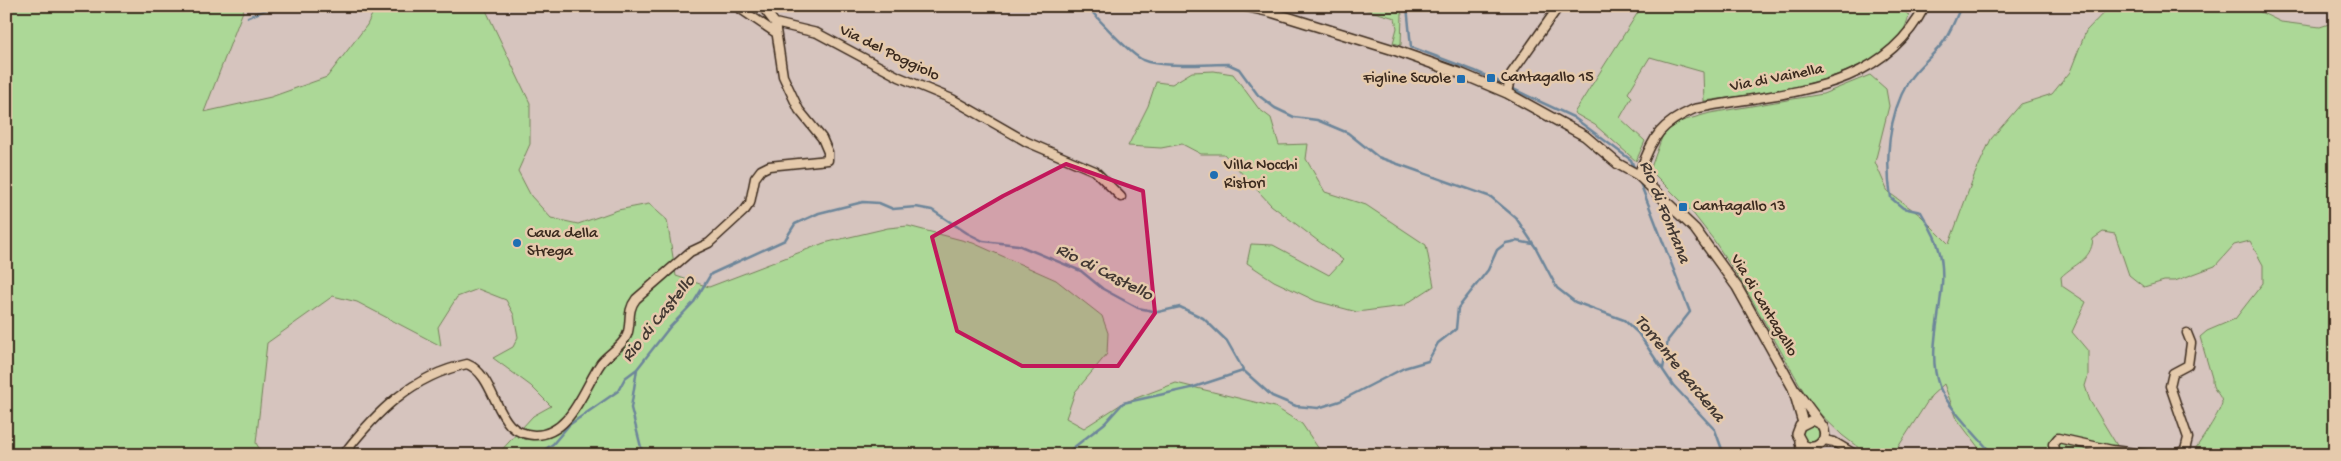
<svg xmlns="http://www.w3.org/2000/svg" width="2341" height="461" viewBox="0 0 2341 461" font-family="'Gochi Hand',sans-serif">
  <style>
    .green { fill: #acd897; stroke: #74815a }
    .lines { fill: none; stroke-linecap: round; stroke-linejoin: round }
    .stream { stroke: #6d869a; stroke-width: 2.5 }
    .minor-casing { stroke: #3b2a1e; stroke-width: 11 }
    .tertiary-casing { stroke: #3b2a1e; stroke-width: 12 }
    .minor { stroke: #e5caac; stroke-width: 8 }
    .tertiary { stroke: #e5caac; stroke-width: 9 }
    .marked { fill: #c2185b; fill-opacity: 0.2; stroke: #c2185b; stroke-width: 4; stroke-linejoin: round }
    .poi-dot { fill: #1f6fb2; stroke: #e5caac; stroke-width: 2 }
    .labels { text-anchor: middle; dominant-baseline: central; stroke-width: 5; stroke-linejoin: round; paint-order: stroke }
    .street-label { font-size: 16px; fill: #3b2a1e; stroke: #e5caac }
    .poi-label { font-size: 16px; fill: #3b2a1e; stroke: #e5caac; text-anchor: start }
    .water-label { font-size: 18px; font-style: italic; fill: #433933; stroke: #e5caac }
  </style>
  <rect width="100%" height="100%" fill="#d6c4be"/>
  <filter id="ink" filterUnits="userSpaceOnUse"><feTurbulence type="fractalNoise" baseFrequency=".02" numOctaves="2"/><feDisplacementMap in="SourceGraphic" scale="10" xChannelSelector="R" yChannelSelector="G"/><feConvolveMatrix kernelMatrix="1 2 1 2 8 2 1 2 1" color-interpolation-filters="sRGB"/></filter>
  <g filter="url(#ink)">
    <path class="green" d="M6,6h239l-41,106 67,-15 56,-20 40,-52 9,-19h108l46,97v41l-12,27 13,25 20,22 27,6 40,-14 31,-6 18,16 9,56 33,11 115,-44 64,-15 20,-2 65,17 83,37 46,36 6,17 -1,21 -32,38 -9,26 18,10 39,-25 53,-20 99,24 27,17 21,31h-826l36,-39 18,-10 -20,-20 -38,-28 20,-11 5,-10 -4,-22 -8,-15 -28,-11 -21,8 -19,30 3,19 -84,-44 -24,-6 -66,47 -11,100 7,12h-257z
      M1353,6h47l2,9 -1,30 -8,-2 4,-15 -2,-10z
      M1642,6h258l9,10c-2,5 -4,13 -7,17 -41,51 -137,60 -198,68l-1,-29 -53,-15 -22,36 4,4 -12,21 25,23 -9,20 -41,-36 -21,-12z
      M2110,6h138l33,16 39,5 15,-5v433h-144c6,-8 32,-47 31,-53 -2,-10 -11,-11 -10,-24l-12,-41 7,-6 28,-12 28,-36v-18l-13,-24 -16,4 -19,21 -40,15h-11l-20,6 -15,-12 -14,-41 -12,-2 -10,7c-2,22 -18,24 -32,38l1,9 24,16 -14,30 16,19v25l-3,10 5,15 31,51 7,3h-144l-27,-36 -13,-35 -13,12 -38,59h-25l-26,-20 -30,-29 -68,-120 -31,-47 -21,-27 -42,-42 14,-38 18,-11 28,-8 113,-19 47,-19 16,14 3,17 -14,56 13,30 32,23 29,29 25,-68 17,-37 30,-35 31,-10 18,-22 16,-41z
      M1214,71l19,3 26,35 12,9 8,27 29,-1 -2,15 19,33 41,13 60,40 8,41 -31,20 -46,6 -41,-11 -42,-20 -27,-18 4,-19 22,1 56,30 14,-15 -72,-55 -47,-51h-23l-19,-10 -21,4 -33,-2 20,-40 8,-24 16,2 20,-12z
      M1803 434a8 8 0 1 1 16 0a8 8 0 1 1-16 0Z"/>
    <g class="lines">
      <path class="stream" d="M1087,6c11,13 43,48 56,54 18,8 64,4 85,4l11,5 19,26 17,13 19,9 23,3 31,13 30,24 113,40 25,21 20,30 21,40 18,14 49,18 14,13 35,52 42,45 9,25
        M1407,6l4,41 64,24 31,14
        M1961,6c-5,12 -10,25 -17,35 -10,15 -27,25 -36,41 -20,34 -23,78 -17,116l12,10 18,4c6,11 14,23 17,34 15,45 -15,95 1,140 7,19 39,51 54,69
        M2070,6l8,3 11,-3
        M2296,6l13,4 5,-4
        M248,17l27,-11
        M1511,88l62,29 58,43 4,10
        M1639,180l51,132 -22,28 -5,29
        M637,369l-6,39 12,47
        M537,455l16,-11 16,-19 49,-34 7,-13 12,-9 32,-41 25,-26 17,-28 74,-34 10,-16 24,-11 44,-11 16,1 14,6 23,-2 16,3 35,23 16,8 35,4 63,26 22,18 35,19 20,4 22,-5 23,11 24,23 17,30 28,25 24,10 22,2 22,-7 64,-33 24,-7 10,-18 18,-14 2,-21 30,-38 9,-20 9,-7 10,-2 17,3
        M1064,455l41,-32 18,-20 68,-15 52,-17"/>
      <defs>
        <path id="minor" d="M736,6l40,27
          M762,6l13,17 42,10 82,44 53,22 75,43 68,29 26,26
          M1507,93l4,-19 48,-68
          M1638,175c16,-37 18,-49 56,-66 85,-18 185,-13 231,-103
          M1824,440l10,2 22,13
          M343,455c33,-43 69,-79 124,-91 23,9 27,44 43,61 7,7 14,9 24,10 37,1 50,-48 67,-72 7,-9 22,-17 26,-28 5,-13 -1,-23 9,-36l54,-47 19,-9 36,-33 5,-7 5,-25 6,-8 8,-4 59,-6v-8l-6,-14 -23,-28 -16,-34 -8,-53
          M2055,455l-2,-11 5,-6 54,12 39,5
          M2158,455l17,-1 10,-4 3,-12 -18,-52 3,-13 15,-8 3,-22 -4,-10"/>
        <path id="tertiary" d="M1244,6l27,6 126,39 65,23 45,19 78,43 33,28 20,11 57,54 42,58 56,101 10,35
          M1796,391l27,36c6,14 -7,25 -20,18l-6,-11 3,-8 12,-6 8,4
          M1800,442l2,13"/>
      </defs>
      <use href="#minor" class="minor-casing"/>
      <use href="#tertiary" class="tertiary-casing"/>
      <use href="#minor" class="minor"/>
      <use href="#tertiary" class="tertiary"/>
    </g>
  </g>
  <path class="marked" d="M1066,164l77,27 12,122 -37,53h-96l-65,-35 -25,-94 71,-41z"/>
  <g class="poi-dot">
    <rect x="1486" y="73" width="10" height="10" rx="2.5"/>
    <rect x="1456" y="74" width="10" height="10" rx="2.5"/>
    <circle cx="1214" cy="175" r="5"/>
    <rect x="1678" y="202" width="10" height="10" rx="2.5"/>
    <circle cx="517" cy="243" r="5"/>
  </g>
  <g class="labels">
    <g class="street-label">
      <text transform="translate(889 54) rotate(26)">Via del Poggiolo</text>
      <text transform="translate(1777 79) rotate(-11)">Via di Vainella</text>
      <text transform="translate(1763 306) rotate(59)">Via di Cantagallo</text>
    </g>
    <g class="poi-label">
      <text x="1501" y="78">Cantagallo 15</text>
      <text x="1451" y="79" text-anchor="end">Figline Scuole</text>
      <text x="1224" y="166">Villa Nocchi<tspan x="1224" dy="18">Ristori</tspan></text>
      <text x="1693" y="207">Cantagallo 13</text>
      <text x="527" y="234">Cava della<tspan x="527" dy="18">Strega</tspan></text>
    </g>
    <g class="water-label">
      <text transform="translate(1664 212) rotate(68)">Rio di Fontana</text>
      <text transform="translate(1104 273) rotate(27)">Rio di Castello</text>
      <text transform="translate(659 319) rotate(-51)">Rio di Castello</text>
      <text transform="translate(1679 369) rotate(51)">Torrente Bardena</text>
    </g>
  </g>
  <rect width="2341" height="461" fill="none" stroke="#e5caac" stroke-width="25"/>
  <rect x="12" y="12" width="2316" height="436" fill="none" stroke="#3b2a1e" stroke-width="2" filter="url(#ink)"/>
</svg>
